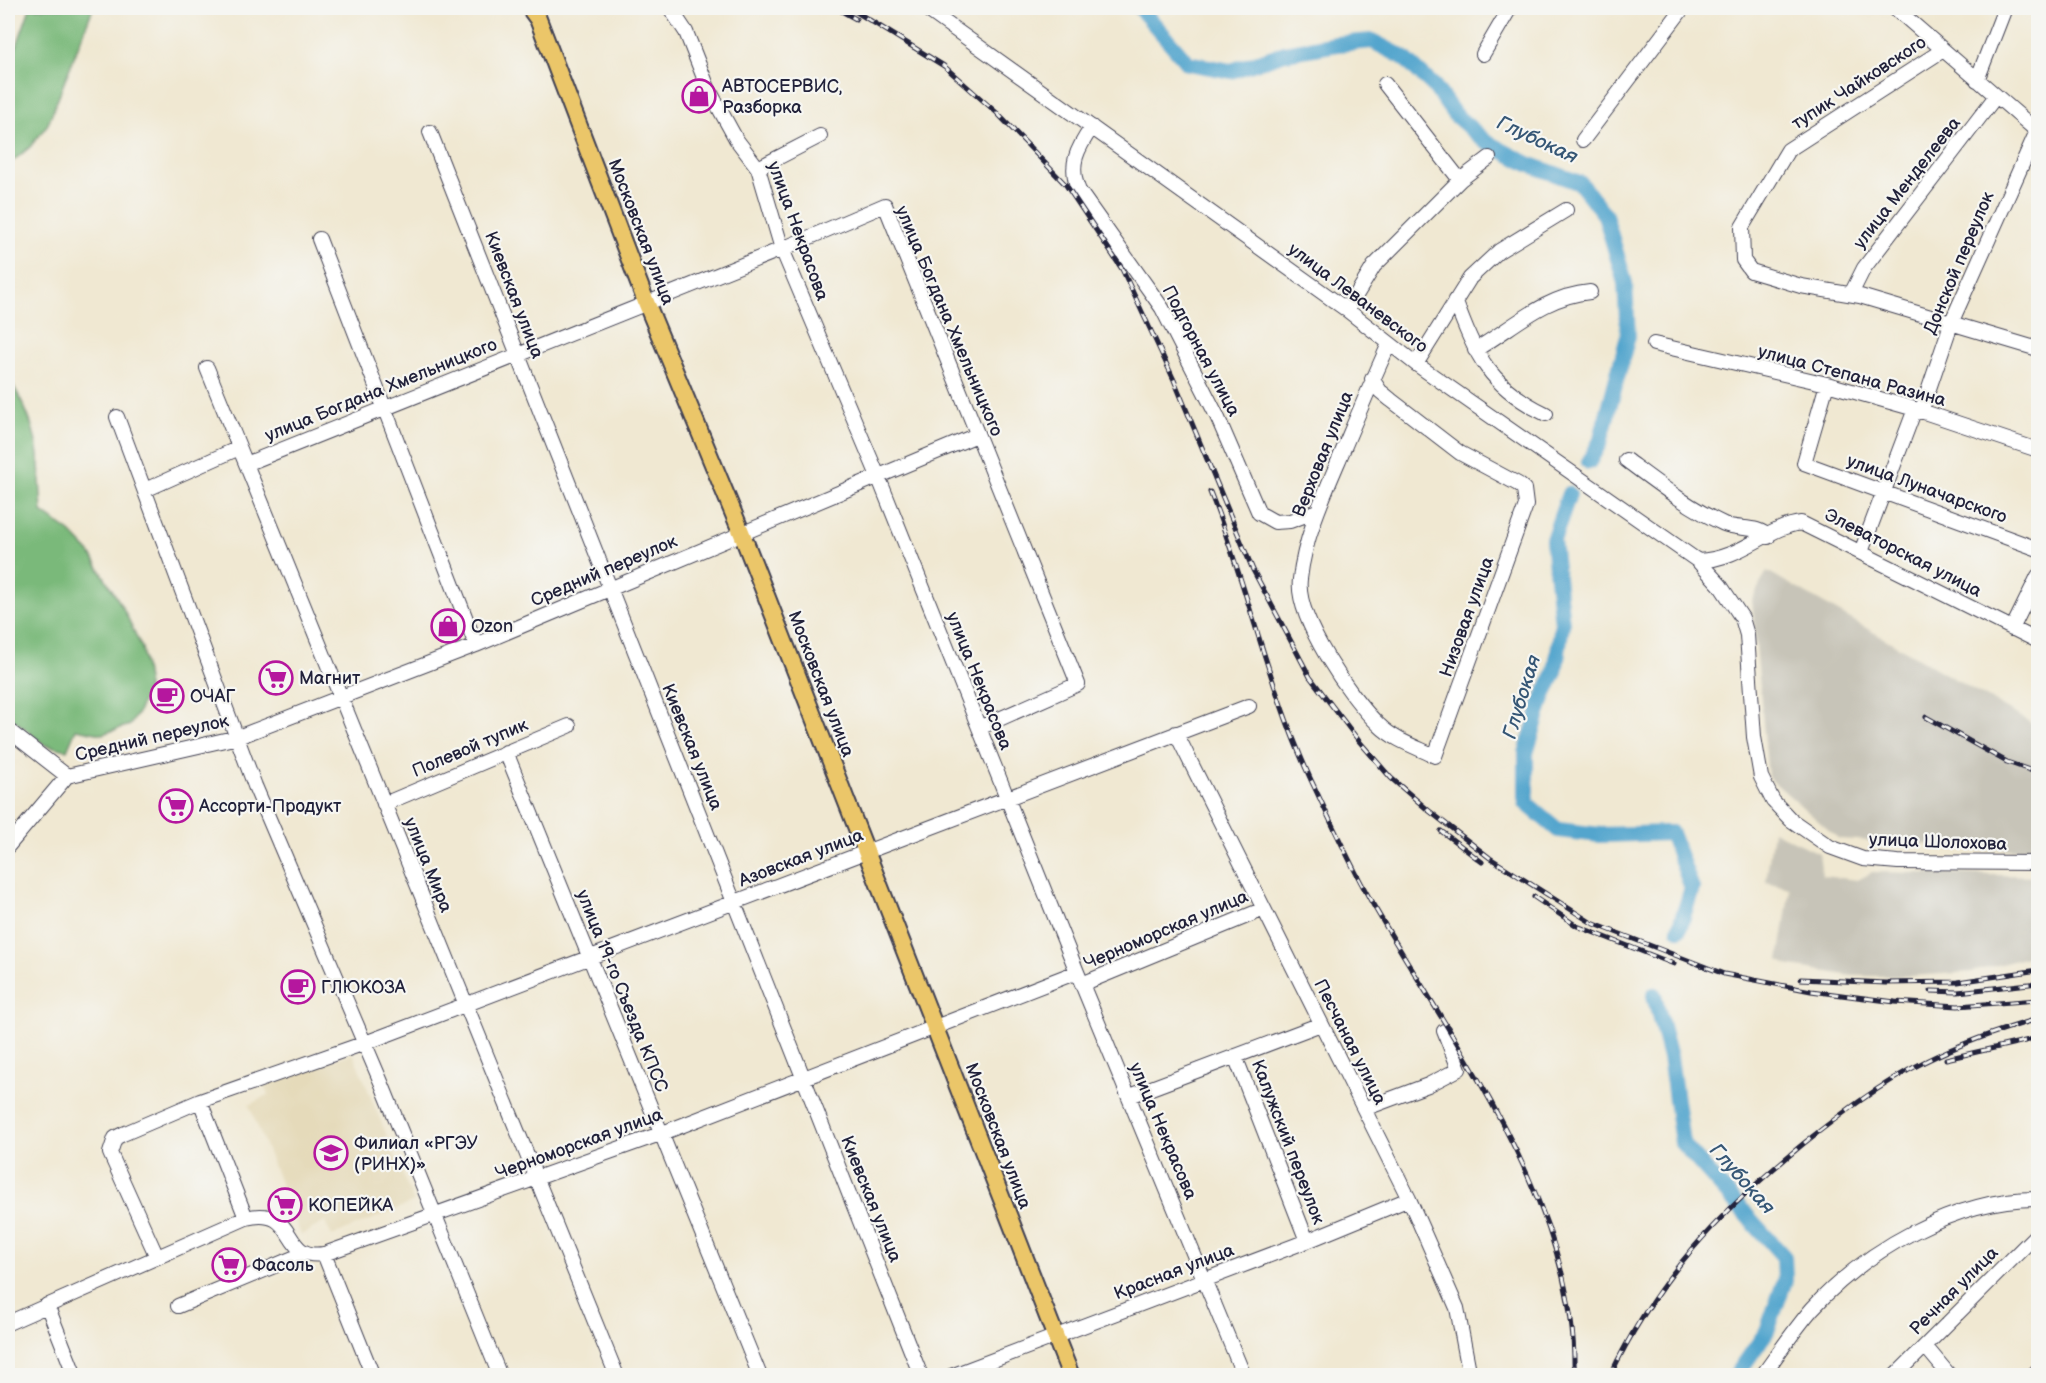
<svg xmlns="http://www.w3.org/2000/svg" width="2046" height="1383" viewBox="0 0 2046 1383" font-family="'Balsamiq Sans',sans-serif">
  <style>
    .built { fill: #e5daba }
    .industrial { fill: #c7c4b8 }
    .forest { fill: #7ab97a; stroke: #4e6e5a; stroke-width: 1.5 }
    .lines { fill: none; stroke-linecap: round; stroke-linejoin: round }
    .river { stroke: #52a5cd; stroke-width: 16 }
    .minor-casing { stroke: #414052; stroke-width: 16 }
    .major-casing { stroke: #414052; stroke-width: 20 }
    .minor { stroke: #fff; stroke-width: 14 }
    .major { stroke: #ebc669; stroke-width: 16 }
    .rail-casing { stroke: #22223b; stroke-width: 5 }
    .rail { stroke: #f6f6f2; stroke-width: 3; stroke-dasharray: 9; stroke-linecap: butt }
    .labels { text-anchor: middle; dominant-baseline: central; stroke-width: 4.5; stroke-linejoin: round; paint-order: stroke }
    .street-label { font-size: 18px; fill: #22223b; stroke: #f6f6f2 }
    .poi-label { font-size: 18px; fill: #22223b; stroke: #f6f6f2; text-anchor: start }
    .water-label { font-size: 20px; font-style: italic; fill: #355675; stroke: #f6f6f2 }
  </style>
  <rect width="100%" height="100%" fill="#f6f6f2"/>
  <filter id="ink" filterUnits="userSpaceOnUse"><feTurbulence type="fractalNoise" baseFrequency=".0167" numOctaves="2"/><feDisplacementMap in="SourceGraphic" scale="12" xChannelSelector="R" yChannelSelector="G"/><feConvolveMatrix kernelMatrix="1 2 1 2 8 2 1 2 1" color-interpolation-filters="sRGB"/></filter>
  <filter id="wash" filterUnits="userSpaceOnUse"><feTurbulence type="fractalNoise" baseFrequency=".008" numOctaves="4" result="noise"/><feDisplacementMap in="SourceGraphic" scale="24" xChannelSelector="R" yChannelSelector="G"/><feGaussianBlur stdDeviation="1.35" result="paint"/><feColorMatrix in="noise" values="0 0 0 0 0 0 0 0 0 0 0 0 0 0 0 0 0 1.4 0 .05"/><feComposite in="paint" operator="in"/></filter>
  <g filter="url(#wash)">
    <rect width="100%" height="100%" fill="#f0e8d2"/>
    <path class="built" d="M353,1053l61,149 -82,34 -7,-14 -24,13 -52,-130 19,-10 -5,-11z"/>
    <path class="industrial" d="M1767,571l271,156v124l-199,-12 -71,-62 -16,-177z
      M1773,831l46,22 3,23 36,4 14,-8 166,4v78l-66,18 -59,4h-61l-66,-11 -7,-5 11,-72 -24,-6z"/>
    <path class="forest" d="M30,8h63l-45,116 -18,23 -22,18v-94z
      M8,377c33,53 30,75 34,135l28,20 20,21 33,55 19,40 6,39 -10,26 -8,12 -28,9 -26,-5 -9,21 -22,-5 -37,-30z"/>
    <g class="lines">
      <path class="river" d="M1140,8l48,55 43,8 54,-18 52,-9 35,-3 31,16 31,29 20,28 32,28 42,22 52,19 25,32 20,68 3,53 -28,106 -11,20
        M1569,494l-16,46 9,84 -7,48 -12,26 -17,55v50l32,27 42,5 71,-2 21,55 -13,41
        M1654,995l16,62 12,86 102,114 1,23 -18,51 -31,45"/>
    </g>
  </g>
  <g filter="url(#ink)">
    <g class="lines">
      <defs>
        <path id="minor" d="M670,8l16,24 22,56 28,51 22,29 24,81 96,227 199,496 167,404
          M925,8l422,302 69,54 282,197 22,24 22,33 5,17 7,102 7,40 12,24 18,19 39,27 33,12 35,3 140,1
          M1895,8l143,124
          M1943,50l-155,100 -46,77 1,33 8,11 50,15 59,10 178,53
          M1483,54l27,-46
          M1977,80l28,-72
          M1385,84l75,96
          M1092,127c-15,22 -24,38 -13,64l83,117 55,108 42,97 16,9 15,-1 27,-10
          M430,132l491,1244
          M1583,140l100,-132
          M758,168l62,-32
          M319,239l157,406
          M1851,294l13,-26 132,-172
          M1455,300c20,55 35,87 91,114
          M1347,310l27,-44 86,-86 29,-22
          M1654,344l173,40 88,25 123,41
          M1475,350c38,-22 69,-54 115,-58
          M1416,364l54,-86 29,-27 67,-41
          M207,368l410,1008
          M1372,379l8,12 11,9 69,53 58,31 6,5 2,16 -91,251c-19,-9 -41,-16 -56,-31 -28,-26 -84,-107 -79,-146 4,-39 23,-82 38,-117 17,-40 33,-79 51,-118
          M1827,384l-23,79 234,86
          M1921,412l31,-91 85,-190
          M117,417l138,369 126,296 119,294
          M1626,460c31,23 63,48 98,64 13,6 35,1 44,13
          M246,464l536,-215 103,-44 193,479 -99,44
          M145,490l94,-42
          M1861,552l54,-143
          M1698,561c44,-2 69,-34 103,-38l237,118
          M2012,629l26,-53
          M8,730l59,46
          M1176,733l233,466 48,109 13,68
          M506,752l254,624
          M384,804l185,-78
          M8,846l59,-70 171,-39 238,-92 501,-210
          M1082,984l182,-75
          M1235,1056l72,185
          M1130,1096l191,-72
          M200,1101l46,117
          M1364,1109l64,-24 31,-16 -15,-38
          M324,1254l49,122
          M157,1257l-47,-104 5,-15 8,-4 77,-33 165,-58 884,-337
          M47,1305l28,71
          M178,1306l125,-52
          M8,1323l238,-105c54,-13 33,43 78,36l336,-120 417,-162
          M1925,1346l25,30
          M951,1376l356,-135 102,-42
          M1762,1376c16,-22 32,-46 50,-67 54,-59 144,-111 226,-110
          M1895,1376l143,-143
          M2033,1376l4,-5"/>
        <path id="major" d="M530,8l8,11 108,283 96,232 329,842"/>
      </defs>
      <use href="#minor" class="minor-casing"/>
      <use href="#major" class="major-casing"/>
      <use href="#minor" class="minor"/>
      <use href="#major" class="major"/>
      <defs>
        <path id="rail" d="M836,8l20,11
          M850,8l94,58 53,47 69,72 56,84 52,111 79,190 57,107 49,64 32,37 37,32 62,48 102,65 132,51 87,17 84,11 63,4 80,-6
          M1210,492c38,95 58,195 101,288 19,40 38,82 60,121 81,141 208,306 203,475
          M1926,717l81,45 31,11
          M1441,831l41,31
          M1534,897l43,29 97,38
          M1801,979l85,4 72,-1 80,-12
          M1931,991l27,1 80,-9
          M1946,1059l92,-21
          M1610,1376c48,-100 109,-163 193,-232 38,-30 77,-60 121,-82 36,-18 75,-32 114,-43"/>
      </defs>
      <use href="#rail" class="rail-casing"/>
      <use href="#rail" class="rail"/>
    </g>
  </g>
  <defs>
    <symbol id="shop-ring" viewBox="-11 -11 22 22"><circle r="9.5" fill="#f6f6f2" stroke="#b5179e" stroke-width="1.5"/><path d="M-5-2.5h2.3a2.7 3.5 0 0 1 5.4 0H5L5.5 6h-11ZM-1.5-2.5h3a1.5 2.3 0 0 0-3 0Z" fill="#b5179e"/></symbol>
    <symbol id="supermarket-ring" viewBox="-11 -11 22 22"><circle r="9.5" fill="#f6f6f2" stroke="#b5179e" stroke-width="1.5"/><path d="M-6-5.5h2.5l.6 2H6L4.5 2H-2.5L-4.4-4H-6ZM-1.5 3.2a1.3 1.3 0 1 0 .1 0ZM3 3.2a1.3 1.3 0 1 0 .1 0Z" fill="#b5179e"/></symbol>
    <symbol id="cafe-ring" viewBox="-11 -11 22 22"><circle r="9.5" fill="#f6f6f2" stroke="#b5179e" stroke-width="1.5"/><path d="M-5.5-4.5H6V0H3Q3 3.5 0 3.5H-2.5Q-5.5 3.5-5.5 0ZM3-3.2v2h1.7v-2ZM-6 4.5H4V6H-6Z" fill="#b5179e"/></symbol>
    <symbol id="university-ring" viewBox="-11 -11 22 22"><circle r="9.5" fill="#f6f6f2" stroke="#b5179e" stroke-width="1.5"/><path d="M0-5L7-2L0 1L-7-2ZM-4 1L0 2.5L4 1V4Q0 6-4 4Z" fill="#b5179e"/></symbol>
  </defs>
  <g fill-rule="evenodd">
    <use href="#shop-ring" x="680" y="77" width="38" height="38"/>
    <use href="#shop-ring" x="429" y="607" width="38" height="38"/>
    <use href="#supermarket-ring" x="257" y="659" width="38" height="38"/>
    <use href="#cafe-ring" x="148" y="677" width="38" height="38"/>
    <use href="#supermarket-ring" x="157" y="787" width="38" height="38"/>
    <use href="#cafe-ring" x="279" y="968" width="38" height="38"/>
    <use href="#university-ring" x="312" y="1134" width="38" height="38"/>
    <use href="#supermarket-ring" x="266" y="1186" width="38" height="38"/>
    <use href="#supermarket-ring" x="210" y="1246" width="38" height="38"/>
  </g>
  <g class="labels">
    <g class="street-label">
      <text transform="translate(1859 83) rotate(-33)">тупик Чайковского</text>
      <text transform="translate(1907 183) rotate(-52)">улица Менделеева</text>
      <text transform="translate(798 231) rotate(70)">улица Некрасова</text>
      <text transform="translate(641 232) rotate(69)">Московская улица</text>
      <text transform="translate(1959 263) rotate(-67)">Донской переулок</text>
      <text transform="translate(514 295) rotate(69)">Киевская улица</text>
      <text transform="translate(1358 298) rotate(37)">улица Леваневского</text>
      <text transform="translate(949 321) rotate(67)">улица Богдана Хмельницкого</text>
      <text transform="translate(1201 351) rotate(62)">Подгорная улица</text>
      <text transform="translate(1852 376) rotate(15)">улица Степана Разина</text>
      <text transform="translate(381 390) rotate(-22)">улица Богдана Хмельницкого</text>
      <text transform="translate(1323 454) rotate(-68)">Верховая улица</text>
      <text transform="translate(1927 489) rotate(20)">улица Луначарского</text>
      <text transform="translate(1903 553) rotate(27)">Элеваторская улица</text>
      <text transform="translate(604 571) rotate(-23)">Средний переулок</text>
      <text transform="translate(1467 617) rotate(-70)">Низовая улица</text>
      <text transform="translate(979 681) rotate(68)">улица Некрасова</text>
      <text transform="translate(821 684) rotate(69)">Московская улица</text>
      <text transform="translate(152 738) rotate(-13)">Средний переулок</text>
      <text transform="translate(692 747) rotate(68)">Киевская улица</text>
      <text transform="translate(470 748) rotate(-23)">Полевой тупик</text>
      <text transform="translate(1938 842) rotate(2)">улица Шолохова</text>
      <text transform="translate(801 858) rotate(-21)">Азовская улица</text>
      <text transform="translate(428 865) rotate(68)">улица Мира</text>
      <text transform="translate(1166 930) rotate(-23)">Черноморская улица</text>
      <text transform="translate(622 991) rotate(68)">улица 19-го Съезда КПСС</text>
      <text transform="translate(1350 1042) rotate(63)">Песчаная улица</text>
      <text transform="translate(1163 1131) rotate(67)">улица Некрасова</text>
      <text transform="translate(998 1136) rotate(69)">Московская улица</text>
      <text transform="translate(1288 1142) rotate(69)">Калужский переулок</text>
      <text transform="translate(579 1144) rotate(-20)">Черноморская улица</text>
      <text transform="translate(871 1199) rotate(68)">Киевская улица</text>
      <text transform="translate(1174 1272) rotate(-21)">Красная улица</text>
      <text transform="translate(1954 1291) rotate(-45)">Речная улица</text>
    </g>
    <g class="poi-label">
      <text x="722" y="86">АВТОСЕРВИС,<tspan x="722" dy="21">Разборка</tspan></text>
      <text x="471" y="626">Ozon</text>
      <text x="299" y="678">Магнит</text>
      <text x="190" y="696">ОЧАГ</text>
      <text x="199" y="806">Ассорти-Продукт</text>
      <text x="321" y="987">ГЛЮКОЗА</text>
      <text x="354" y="1143">Филиал «РГЭУ<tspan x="354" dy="21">(РИНХ)»</tspan></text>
      <text x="308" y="1205">КОПЕЙКА</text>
      <text x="252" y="1265">Фасоль</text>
    </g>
    <g class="water-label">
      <text transform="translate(1537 140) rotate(25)">Глубокая</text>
      <text transform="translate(1522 697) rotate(-73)">Глубокая</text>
      <text transform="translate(1742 1179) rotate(48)">Глубокая</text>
    </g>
  </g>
  <rect width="2046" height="1383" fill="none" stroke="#f6f6f2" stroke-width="30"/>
</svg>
